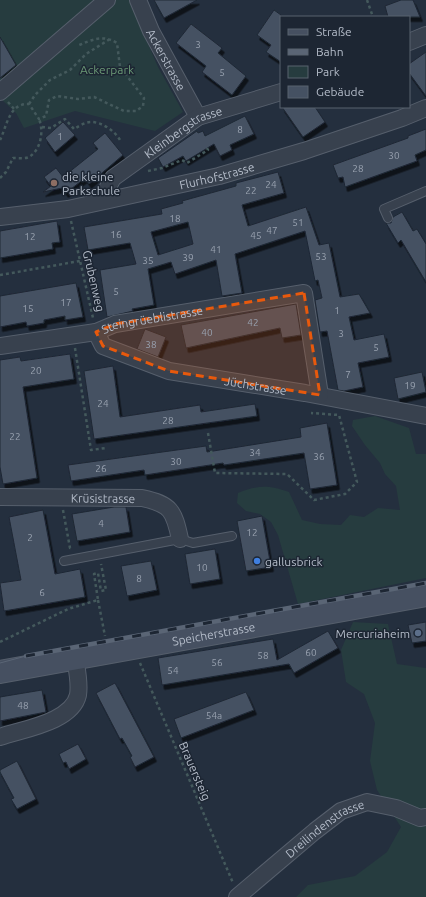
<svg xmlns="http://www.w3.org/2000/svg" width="426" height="897" viewBox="0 0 426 897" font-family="Ubuntu,sans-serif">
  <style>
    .green { fill: #263c3f }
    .building { fill: #455162; stroke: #1f2835; fill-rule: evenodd; filter: url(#shadow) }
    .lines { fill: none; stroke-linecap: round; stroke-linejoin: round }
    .service-casing { stroke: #565f6c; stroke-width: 10 }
    .minor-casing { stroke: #565f6c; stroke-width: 18 }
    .secondary-casing { stroke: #565f6c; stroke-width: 24 }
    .path { stroke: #44595c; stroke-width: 2.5; stroke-dasharray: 3 3; stroke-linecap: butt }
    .service { stroke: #38414e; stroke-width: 8 }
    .minor { stroke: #38414e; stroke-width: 16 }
    .secondary { stroke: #465061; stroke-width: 22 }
    .tram { stroke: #5a6575; stroke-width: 1 }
    .rail-casing { stroke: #5a6575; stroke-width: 4.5 }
    .rail { stroke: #1d2633; stroke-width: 3; stroke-dasharray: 9; stroke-linecap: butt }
    .marked { fill: #e8590c; fill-opacity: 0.2; stroke: #e8590c; stroke-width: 3; stroke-dasharray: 8 5; stroke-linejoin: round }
    .education-dot { fill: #8d6e63; stroke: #1d2633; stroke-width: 1.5 }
    .shop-dot { fill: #3f7fe0; stroke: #1d2633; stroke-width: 1.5 }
    .service-dot { fill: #5c6f8a; stroke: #1d2633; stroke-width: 1.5 }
    .labels { text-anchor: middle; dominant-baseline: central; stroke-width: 3; stroke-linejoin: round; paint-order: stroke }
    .number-label { font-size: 10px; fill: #98a1af }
    .street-label { font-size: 12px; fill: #b4bcc9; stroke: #1d2633 }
    .park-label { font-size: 12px; fill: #6b9a76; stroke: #1d2633 }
    .poi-label { font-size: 12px; fill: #b4bcc9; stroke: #1d2633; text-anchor: start }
  </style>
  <defs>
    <filter id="shadow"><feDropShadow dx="2.5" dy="4.5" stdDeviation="0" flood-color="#0009"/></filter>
  </defs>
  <rect width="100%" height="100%" fill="#242f3e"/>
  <path class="green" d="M0,0h97l-97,95z
    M115,0h14l29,67 25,45 -28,19 -80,-20 -51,17 -8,-15 -15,-14z
    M375,416l34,12 7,26h10v124l-128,26 -20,-69 -7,-13 -11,-8 -14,-3 -9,-8 1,-10c20,-8 30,-8 51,-1l13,28 18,4 21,1 9,-10 14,2 14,-9 22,2 -4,-24 -11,-12 -5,-11 -15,-18 -13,-19 1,-6z
    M353,622l35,2 9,40 29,4v229h-130l12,-12 47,-9 32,-24 14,-25 -24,-37 -7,-29 5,-38 -11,-29 -18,-12 -5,-32z"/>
  <path class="building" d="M154,0h43l-33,18z
    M401,0h12l7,17h-32l-3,-11z
    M274,10l7,5v47l-15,-10 5,-7 -14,-10z
    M191,24l31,24 -4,5 28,23 -14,19 -30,-23 4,-6 -30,-23z
    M0,37l16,28 -16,13z
    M426,52v44l-17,-23v-9z
    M282,107h33l10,15 -22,15z
    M245,116l9,18 -24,11 2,5 -12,6 -6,-12 -28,17 -3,-5 -20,11 -5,-9 39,-27 1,2 5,-2 2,5z
    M63,122l12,13 -20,17 -10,-14z
    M426,129v21l-11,5 2,6 -72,26 -2,-10 -5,1 -5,-13 75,-27v-2z
    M105,133l18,22 -34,29 -4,-6 -19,15 -4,-5 -19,4 8,-6 -7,-9 12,-9 7,9 35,-28 -5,-6z
    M278,172l6,21 -42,12 6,21 58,-19 13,38 10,-2 11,54 19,-3 11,19 -21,4 5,23 30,-6 5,23 -31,6 5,24 -19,4 -6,-1 -11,-59 -7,1 -5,-32 7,-2 -4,-18 -3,1 -10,-50 -70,23 7,39 -20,3 -6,-36 -41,14 -4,-12 -23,7 6,36 -22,4 1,2 -26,6 -7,-47 36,-6 -6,-21 -42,7 -4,-23 78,-13 -1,-5 22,-6 -1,-2 54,-15v-3zM188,222l5,22 -35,11 -7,-23z
    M402,212l11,19 4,-2 9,15v38l-25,-42 -3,3 -12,-20h5l2,-6z
    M57,221l3,21 -8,1 1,6 -53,9v-27z
    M76,283l7,34 -18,3v-4l-21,4v3l-17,3 -1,-4 -26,5v-31z
    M296,304l5,31 -19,3 -2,-10 -94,20 -5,-23z
    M145,329l21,8 -8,20 -21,-8z
    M70,354l4,25 -51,8 14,91 -34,6 -3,-17v-107l20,-3 1,4z
    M113,366l7,51 80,-12 1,7 54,-8 2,12 -163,23 -10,-68z
    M422,372l4,20 -28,7 -4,-21z
    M327,423l10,62 -27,4 -6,-36 -80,12 -1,-2 -78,12 -1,-5 -73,11 -3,-16 138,-19 1,6 94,-15 -1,-9z
    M114,507h12l4,25 -53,9 -5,-27z
    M43,510l12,64 25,-5 5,28 -81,14 -4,-28 21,-3 -12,-63z
    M262,516l9,51 -25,4 -9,-50z
    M215,549l5,30 -30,5 -5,-30z
    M151,561l6,29 -30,6 -6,-30z
    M426,622v19l-14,2 -4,-18z
    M328,631l10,17 -44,25 -5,-9 -127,21 -4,-27 115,-19 4,21z
    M115,683l39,74 -19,10 -5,-10 2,-1 -10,-18 -2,1 -24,-46z
    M42,690l4,22 -46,9v-24z
    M246,692l8,18 -73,28 -7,-19z
    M78,744l8,15 -17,10 -3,-7 -3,1 -4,-9z
    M17,761l19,38 -19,10 -6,-10 3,-1 -14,-26v-2z"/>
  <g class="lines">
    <defs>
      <path id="service" d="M388,218l-4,-9 42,-18
        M64,561l116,-22 13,4 39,-7"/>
      <g id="minor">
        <path id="s1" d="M138,0l13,31 47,86"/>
        <path d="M409,42l17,-7"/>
        <path d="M0,92l107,-92"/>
        <path id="s2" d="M110,199l-2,-12 5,-9 85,-61 83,-25"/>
        <path id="s3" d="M0,217l68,-8 151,-33 85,-25 98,-33 24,-10"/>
        <path id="s4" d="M96,332l7,14 66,25 136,22 121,23"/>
        <path id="s5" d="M0,346l96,-14 19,-8 189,-31 16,102"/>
        <path id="s6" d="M0,497l142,1c29,6 32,13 38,41"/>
        <path d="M0,737c23,-8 72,-15 78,-42 2,-12 -1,-25 -3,-37"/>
        <path id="s7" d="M237,897l78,-66 26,-20 26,-9 29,6 24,10 6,-1"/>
      </g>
      <g id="secondary">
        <path id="s8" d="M0,672l426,-77"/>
      </g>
    </defs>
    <use href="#service" class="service-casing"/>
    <use href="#minor" class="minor-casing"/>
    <use href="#secondary" class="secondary-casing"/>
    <path class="path" d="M367,0l6,17
      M8,102l7,8
      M29,104l6,-9 15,-15 20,-10 16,-16 24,-15
      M42,127l9,1 14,-9 9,10c5,-3 11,-7 17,-7 11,0 24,9 29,18
      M0,140c7,-14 9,-37 29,-36l10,15 7,-3 3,-16 8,-4 21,3 16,-2 30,14h12l7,-5 1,-8 -24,-31 -3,-24c-14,-9 -26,-3 -40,3
      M148,171l14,-3 20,-8 5,3 21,-13 -1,-2
      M0,178l6,-6 7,-14c5,0 12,1 16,-1 12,-7 15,-26 10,-38
      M71,221l22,97
      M0,275l80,-14
      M75,348l16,102 15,-2
      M208,433l7,40 72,1 27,26 31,-6 12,-12 -18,-67 -28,-2
      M63,510l7,38h3
      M98,600l7,36
      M0,642l68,-33 30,-9 -4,-26 4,-1 3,18 5,-1 -5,-26
      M140,663l93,220"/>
    <use href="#service" class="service"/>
    <use href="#minor" class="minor"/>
    <use href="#secondary" class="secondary"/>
    <path class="tram" d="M0,663l26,-7"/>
    <defs>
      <path id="rail" d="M26,656l400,-73"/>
    </defs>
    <use href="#rail" class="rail-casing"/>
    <use href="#rail" class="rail"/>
  </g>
  <path class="marked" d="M304,293l16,102 -151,-24 -66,-25 -7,-14 19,-8z"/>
  <circle class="education-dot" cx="54" cy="183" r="4"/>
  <circle class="shop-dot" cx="257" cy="561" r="4"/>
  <circle class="service-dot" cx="418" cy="633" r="4"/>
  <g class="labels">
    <g class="number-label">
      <text x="198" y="44">3</text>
      <text x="222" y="72">5</text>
      <text x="240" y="129">8</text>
      <text x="60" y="136">1</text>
      <text x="394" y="155">30</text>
      <text x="358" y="168">28</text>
      <text x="271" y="184">24</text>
      <text x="251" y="190">22</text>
      <text x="175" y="218">18</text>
      <text x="298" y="222">51</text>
      <text x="272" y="230">47</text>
      <text x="116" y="234">16</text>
      <text x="256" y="235">45</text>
      <text x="30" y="236">12</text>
      <text x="216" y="249">41</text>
      <text x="321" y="256">53</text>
      <text x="188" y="257">39</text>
      <text x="148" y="260">35</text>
      <text x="116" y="291">5</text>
      <text x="66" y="302">17</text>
      <text x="28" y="308">15</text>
      <text x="337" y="310">1</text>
      <text x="253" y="322">42</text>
      <text x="207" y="332">40</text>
      <text x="341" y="333">3</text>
      <text x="151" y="344">38</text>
      <text x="376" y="347">5</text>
      <text x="36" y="370">20</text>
      <text x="348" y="374">7</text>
      <text x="410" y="385">19</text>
      <text x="103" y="403">24</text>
      <text x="168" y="420">28</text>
      <text x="15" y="436">22</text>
      <text x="255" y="452">34</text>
      <text x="319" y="456">36</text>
      <text x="176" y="461">30</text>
      <text x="101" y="468">26</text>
      <text x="101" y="523">4</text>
      <text x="252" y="532">12</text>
      <text x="30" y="537">2</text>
      <text x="202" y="567">10</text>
      <text x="139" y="578">8</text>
      <text x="42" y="592">6</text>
      <text x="311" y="652">60</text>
      <text x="263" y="655">58</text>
      <text x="217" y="662">56</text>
      <text x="173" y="670">54</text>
      <text x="23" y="705">48</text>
      <text x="214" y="715">54a</text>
    </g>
    <g class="street-label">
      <text stroke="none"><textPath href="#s1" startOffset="66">Ackerstrasse</textPath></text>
      <text stroke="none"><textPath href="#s2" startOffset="107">Kleinbergstrasse</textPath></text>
      <text stroke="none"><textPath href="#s3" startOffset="221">Flurhofstrasse</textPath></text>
      <text transform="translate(94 281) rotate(77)">Grubenweg</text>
      <text stroke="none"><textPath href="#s5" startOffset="155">Steingrüeblistrasse</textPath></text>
      <text stroke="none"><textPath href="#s4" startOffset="174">Jüchstrasse</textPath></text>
      <text stroke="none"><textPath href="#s6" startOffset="103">Krüsistrasse</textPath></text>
      <text stroke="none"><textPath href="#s8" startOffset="217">Speicherstrasse</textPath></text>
      <text transform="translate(195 771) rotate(67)">Brauersteig</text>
      <text stroke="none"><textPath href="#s7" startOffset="112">Dreilindenstrasse</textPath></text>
    </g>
    <g class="park-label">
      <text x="107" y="69">Ackerpark</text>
    </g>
    <g class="poi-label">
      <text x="62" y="176">die kleine<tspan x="62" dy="14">Parkschule</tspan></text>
      <text x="265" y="561">gallusbrick</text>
      <text x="410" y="633" text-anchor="end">Mercuriaheim</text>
    </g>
  </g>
  <rect x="280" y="16" width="130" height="92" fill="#1d2633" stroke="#59626f"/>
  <rect x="288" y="29" width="20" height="6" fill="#465061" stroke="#59626f"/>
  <text x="316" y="36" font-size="12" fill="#b4bcc9">Straße</text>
  <rect x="288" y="49" width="20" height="6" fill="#5a6575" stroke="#59626f"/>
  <text x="316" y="56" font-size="12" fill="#b4bcc9">Bahn</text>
  <rect x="288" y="66" width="20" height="12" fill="#263c3f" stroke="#59626f"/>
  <text x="316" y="76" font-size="12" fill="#b4bcc9">Park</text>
  <rect x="288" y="86" width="20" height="12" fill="#455162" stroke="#59626f"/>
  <text x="316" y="96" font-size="12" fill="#b4bcc9">Gebäude</text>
</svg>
